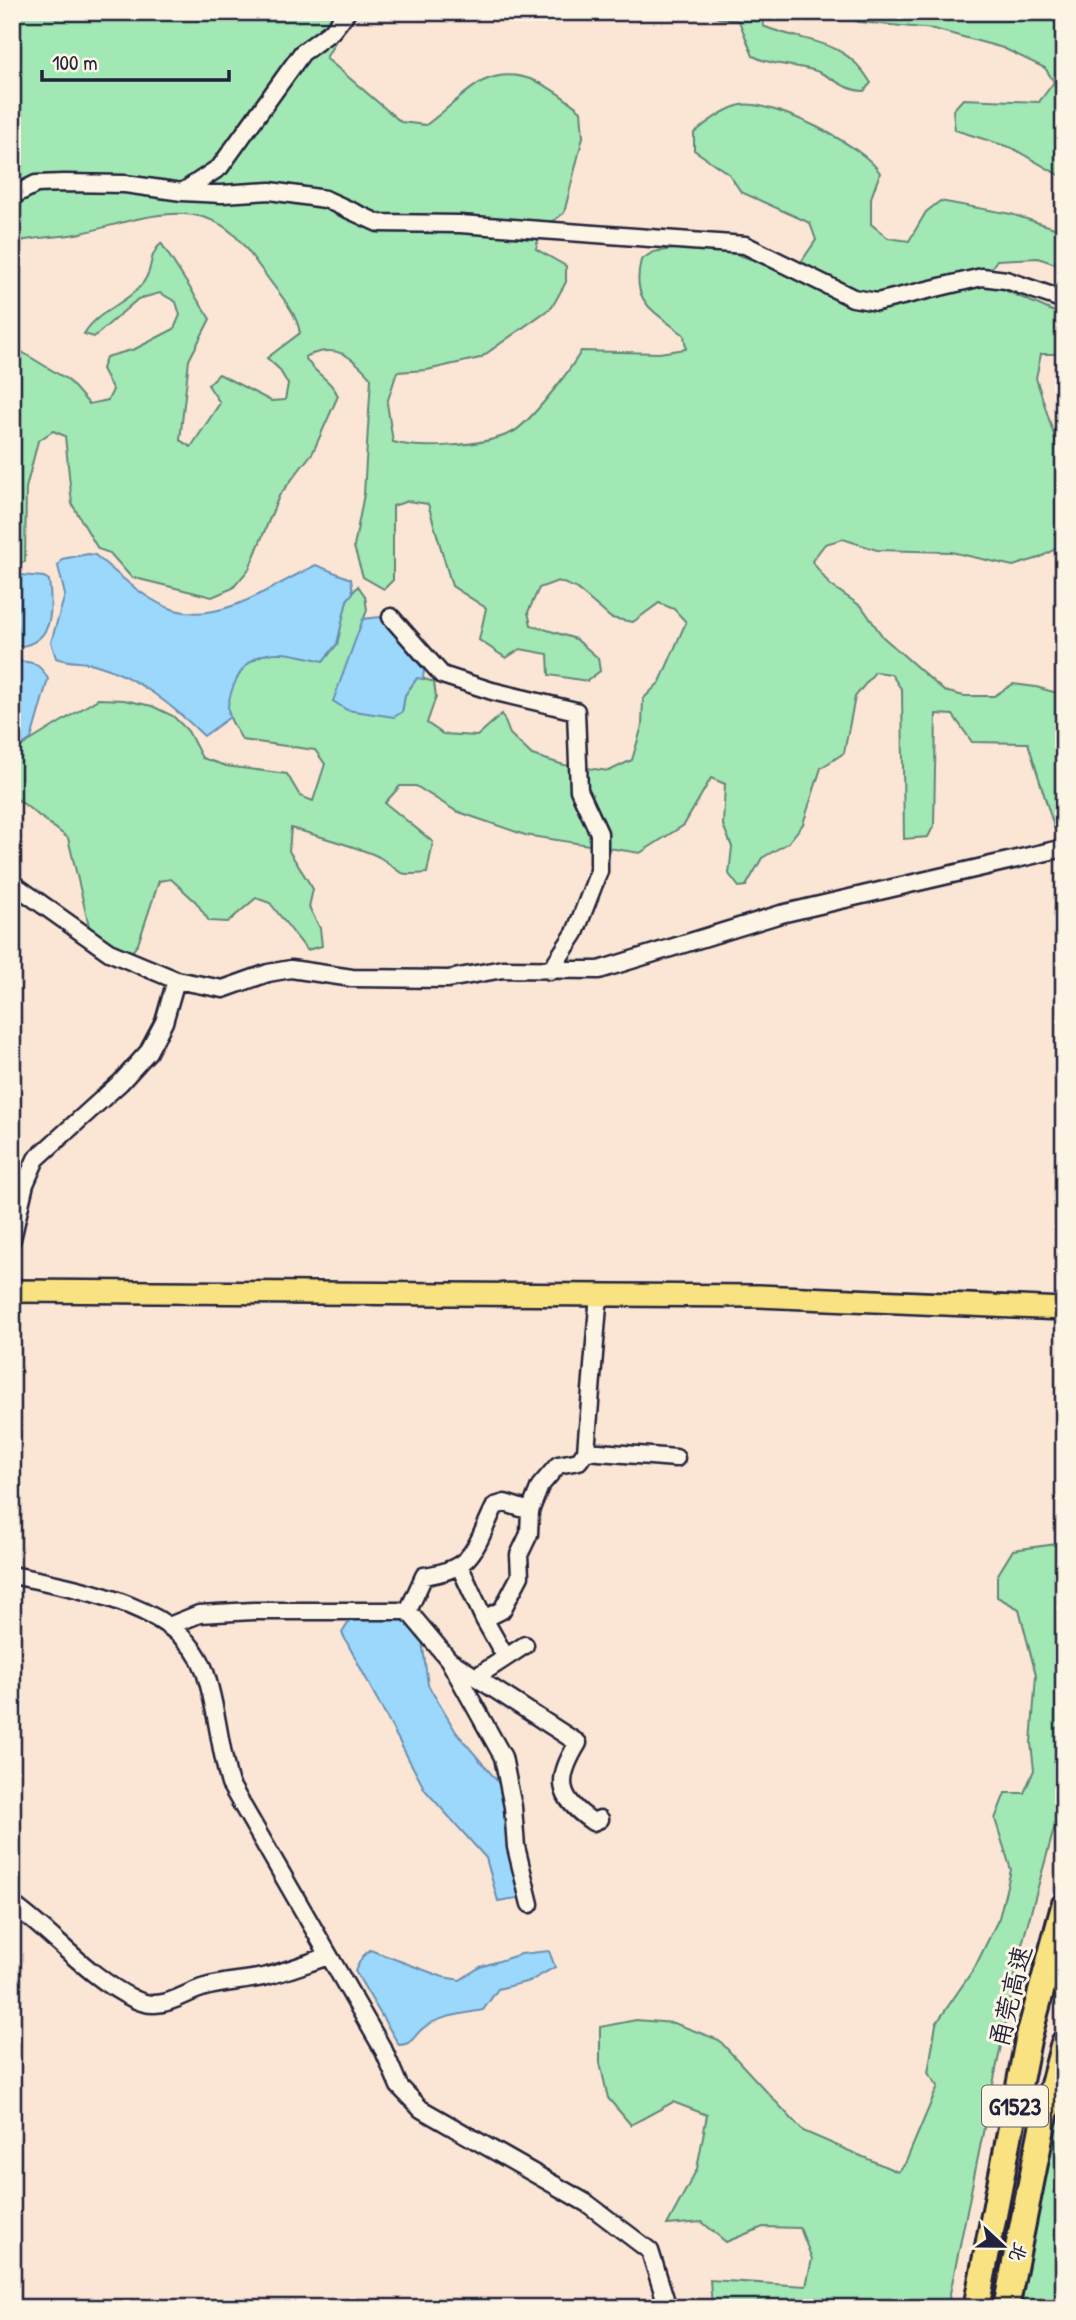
<svg xmlns="http://www.w3.org/2000/svg" width="1076" height="2320" viewBox="0 0 1076 2320" font-family="'Patrick Hand','LXGW WenKai TC',sans-serif">
  <style>
    .green { fill: #a1e8b5; stroke: #628578; stroke-width: 2 }
    .water { fill: #9bd8fc; stroke: #6b8faf; stroke-width: 2 }
    .lines { fill: none; stroke-linecap: round; stroke-linejoin: round }
    .minor-casing { stroke: #22223b; stroke-width: 21 }
    .major-casing { stroke: #22223b; stroke-width: 26 }
    .highway-casing { stroke: #22223b; stroke-width: 30 }
    .minor { stroke: #fcf5e5; stroke-width: 16 }
    .major { stroke: #f8e281; stroke-width: 21 }
    .highway { stroke: #f8e281; stroke-width: 24 }
    .labels { text-anchor: middle; dominant-baseline: central; stroke-width: 6; stroke-linejoin: round; paint-order: stroke }
    .shield { fill: #fcf5e5; stroke: #63616e; stroke-width: 2 }
    .shield-label { font-size: 24px; font-weight: bold; fill: #22223b }
    .street-label { font-size: 26px; fill: #22223b; stroke: #fcf5e5 }
  </style>
  <rect width="100%" height="100%" fill="#fbe5d5"/>
  <filter id="ink" filterUnits="userSpaceOnUse"><feTurbulence type="fractalNoise" baseFrequency=".0143" numOctaves="2"/><feDisplacementMap in="SourceGraphic" scale="14" xChannelSelector="R" yChannelSelector="G"/><feConvolveMatrix kernelMatrix="1 2 1 2 8 2 1 2 1" color-interpolation-filters="sRGB"/></filter>
  <g filter="url(#ink)">
    <path class="green" d="M12,12h340l-26,46 75,64 25,3c16,-11 41,-36 57,-44 37,-17 70,7 98,30l2,26 -19,76 -24,18 -4,18 30,17v16l-14,25 -72,51 -53,12 -30,2 -10,31 6,39c28,8 90,4 118,-9 18,-8 60,-64 70,-82l78,2 27,-4 -2,-14c-30,-24 -54,-32 -43,-75l12,-8 55,-8 61,22 30,-1 17,-25 -6,-17 -69,-31 -12,-18 -35,-24v-17c12,-10 31,-25 47,-28 32,-5 124,41 139,68l-9,25v26l17,14 21,3 17,-29 14,-11 71,13 53,17v36l-26,-9 -41,2 -7,10 3,15 71,31v38h-23l-5,24 28,89v77l-25,14 -26,8 -62,-14 -74,-2 -34,-11 -18,5 -13,17 17,23 33,23 21,30 61,54 20,5h30l19,-12 23,3 28,8v148h-5l-31,-100 -56,-1 -19,-27 -17,-1 -2,111 -6,12 -24,2 -2,-149 -11,-16 -16,-2 -20,25 -11,56 -23,15 -18,56 -15,19 -26,15 -16,28 -7,1 -10,-13 3,-27 -9,-22 2,-41 -14,-6 -27,47 -44,28 -115,-18 -69,-24 -40,-25h-16l-15,17 48,39 -6,31c-35,4 -25,-3 -48,-16 -17,-9 -68,-23 -88,-29l-2,23 24,38 -4,18 11,21 2,18 -15,4 -37,-47 -14,-5 -28,24 -19,-1 -13,-19 -25,-23 -12,2 -21,63 -17,22 -27,-19 -26,-109 -56,-43v-43l86,-53 26,1 28,6 21,10 15,15 14,27 24,8 61,8 13,22 13,5 12,-37 -10,-14 -73,-10c-4,-9 -14,-21 -14,-30 -3,-29 23,-59 52,-58 15,1 30,6 44,9l13,-17 10,-44 11,-14 7,10 2,14 -33,91 68,11 3,-17 13,-18 16,5 2,15 -9,26 16,11 34,2 25,-22 8,20 22,21 32,10 45,6 23,-11 10,-34 1,-27 17,-17 26,-60 -12,-13 -15,-6 -26,19 -22,-4 -35,-30 -18,-7 -19,7 -11,24 3,13 45,14 22,19 2,13 -13,10 -38,-6 -1,-21 -28,-5 -14,9 -27,-18 7,-32 -34,-22 -24,-82 -20,-3 -15,5v74l-9,9 -21,-12 -9,-30 10,-53 7,-116c-20,-23 -35,-35 -66,-21 9,17 26,22 33,39l-25,56 -34,44 -30,73 -16,19 -21,9 -81,-20 -21,-24 -12,-4 -26,-45 -7,-68 -12,-5 -15,10 -12,47 -1,74 -13,3v-219l56,34 21,24 19,-4 5,-10 -11,-21 4,-12 29,-8 39,-20 6,-14 -4,-13 -16,-9 -22,6 -44,38 -10,-3c14,-25 48,-31 62,-56 8,-14 1,-19 15,-35l49,76 -21,41 -9,80 11,7 29,-44 -12,-18 11,-11 52,27 14,-1 3,-16 -9,-15 -12,-11 33,-25c-4,-23 -22,-40 -35,-59 -11,-14 -21,-31 -34,-42 -43,-36 -103,-9 -150,1 -20,5 -52,3 -69,11z
      M711,12h52v14c43,18 80,10 108,57l-7,8c-20,0 -33,-16 -51,-21 -21,-6 -41,-4 -60,-14l-14,-35 -21,-3z
      M832,12h232v166l-52,-30 -57,-18 -2,-20 10,-11 76,3 15,-20 -9,-14 -42,-20 -69,-19 -75,-7z
      M1064,1543v250l-43,155 -74,360h-235l-2,-28 96,6 6,-27 -12,-31 -37,-1 -37,15 -24,-20 -35,3 30,-56 10,-54 -34,-13 -42,23 -23,-27 -8,-35v-36l36,-7 38,3 45,17 84,91 95,41 7,-8 33,-78 -10,-13 8,-49 39,-57 24,-49 12,-48 -16,-51 10,-26h19l10,-23 -3,-27 5,-68 -17,-66 -22,-12v-21l16,-26z
      M1064,2073v235h-48z"/>
    <path class="water" d="M88,554l7,1c24,19 50,46 80,55 47,14 100,-26 141,-45l35,14 2,14 -6,7 -10,44 -14,17c-40,-10 -74,-19 -91,29 -3,9 -6,18 -2,27l-26,19c-31,-30 -67,-60 -110,-72 -13,-3 -25,-1 -38,-6l-5,-16 14,-47 -7,-29 4,-7z
      M20,575l24,2 5,3c4,32 5,66 -37,67v-61z
      M380,617l44,53 -1,9 -6,-1 -12,17 -3,17 -8,5 -47,-7 -14,-9 30,-82z
      M12,661c19,0 27,1 36,18l-17,60 -19,13z
      M396,1615l15,6 10,12 7,52 28,47 48,57 19,108 -25,4 -12,-43 -61,-68 -83,-157 10,-16z
      M370,1950l73,27 17,3 20,-13 41,-13 28,-3 6,16 -25,14 -32,8 -15,21c-19,4 -46,6 -61,19 -8,7 -10,16 -23,16l-44,-74 7,-14z"/>
    <g class="lines">
      <defs>
        <path id="minor" d="M184,191l36,-24 82,-114 30,-22 15,-19
          M12,196l24,-12 28,-1 61,1 57,8 40,2 48,-3 55,8 53,24 82,1 285,21 108,53 24,4 105,-25 24,3 58,20
          M391,617l51,58 50,16 84,20 3,79 20,43v38l-24,62 -25,38
          M12,883l97,69 67,28 -12,42 -16,30 -27,30 -85,77 -11,25 -13,55
          M176,980l47,9 45,-16 23,-4 61,9 96,1 55,-10 96,1 182,-56 283,-66
          M586,1451l90,7
          M460,1567l24,52
          M12,1575c59,12 168,29 192,94 13,36 15,78 26,115l154,267 15,35 22,23 167,95 62,47 18,57
          M408,1611l16,-35c51,-7 50,-28 71,-70l10,-3 25,8
          M169,1626l30,-12 54,-3h155l41,49 129,83c-22,36 -22,54 15,79l7,-3
          M505,1656l-21,-37 18,-9 18,-34 -1,-21 10,-21 1,-23 10,-25 18,-21 21,-4 7,-10 13,-157
          M450,1662l53,95 10,50 3,40 14,57
          M476,1677l49,-32
          M12,1904c42,30 76,73 122,95 28,14 46,-5 71,-12 18,-5 39,-6 58,-10 22,-5 44,-14 66,-21"/>
        <path id="major" d="M12,1291l746,5 306,13"/>
        <path id="highway" d="M976,2308l52,-268 36,-134
          M1006,2308l37,-185 21,-80"/>
      </defs>
      <use href="#minor" class="minor-casing"/>
      <use href="#major" class="major-casing"/>
      <use href="#highway" class="highway-casing"/>
      <use href="#minor" class="minor"/>
      <use href="#major" class="major"/>
      <use href="#highway" class="highway"/>
    </g>
  </g>
  <g class="labels">
    <rect class="shield" x="982" y="2085.5" width="66" height="41" rx="5"/>
    <g class="shield-label">
      <text x="1015" y="2106">G1523</text>
    </g>
    <g class="street-label">
      <text transform="translate(1010 1996) rotate(-76)">甬莞高速</text>
    </g>
  </g>
  <rect width="1076" height="2320" fill="none" stroke="#fcf5e5" stroke-width="42"/>
  <rect x="21" y="21" width="1034" height="2278" fill="none" stroke="#22223b" stroke-width="2.5" filter="url(#ink)"/>
  <g transform="translate(1003 2246) rotate(112)" stroke="#fcf5e5" stroke-width="5" paint-order="stroke">
  <path d="M0-5L12 26L0 18L-12 26Z" fill="#22223b"/>
  <text y="-10" font-size="19" font-weight="bold" text-anchor="middle" fill="#22223b">北</text>
  </g>
  <path d="M42 70v10h187v-10" fill="none" stroke="#22223b" stroke-width="3.5"/>
  <text x="52" y="70" font-size="21" fill="#22223b" stroke="#fcf5e5" stroke-width="5" paint-order="stroke">100 m</text>
</svg>
